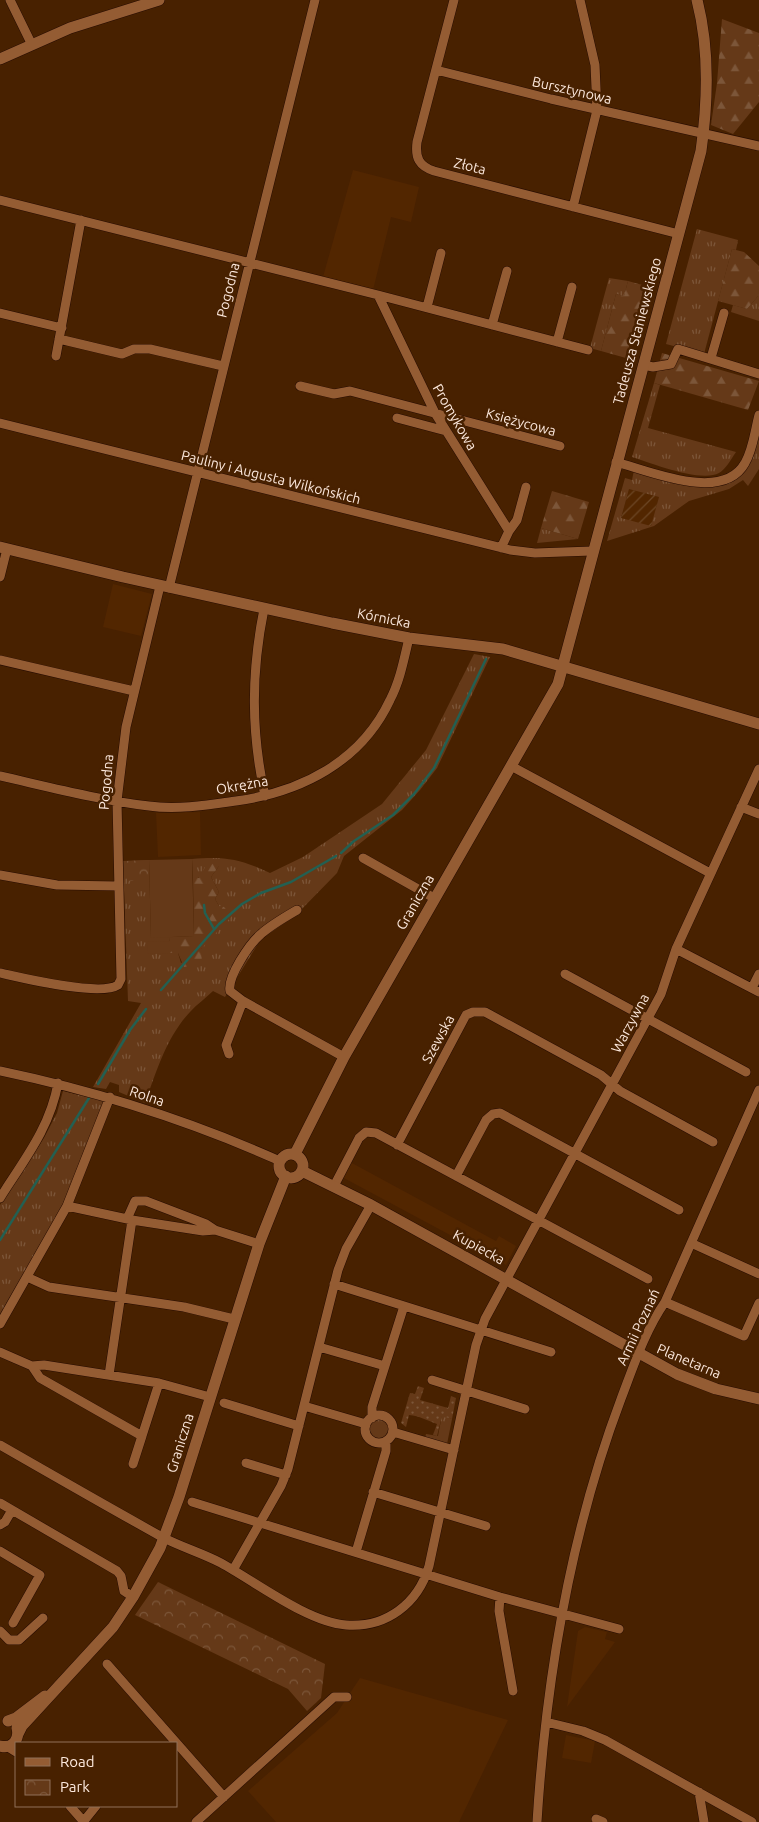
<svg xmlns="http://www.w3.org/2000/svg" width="759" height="1822" viewBox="0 0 759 1822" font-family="Ubuntu,sans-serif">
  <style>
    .built { fill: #522600 }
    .industrial { fill: url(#industrial-furrows) }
    .grass { fill: url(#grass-tufts); fill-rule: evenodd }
    .forest { fill: url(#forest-firs) }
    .park { fill: url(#park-crowns) }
    .garden { fill: url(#garden-dots) }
    .pitch { fill: #653918 }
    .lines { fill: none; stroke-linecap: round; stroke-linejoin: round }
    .stream { stroke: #236052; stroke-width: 2.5 }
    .minor-casing { stroke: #270c00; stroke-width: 10 }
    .tertiary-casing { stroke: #270c00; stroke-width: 12 }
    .minor { stroke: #945c33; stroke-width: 9 }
    .tertiary { stroke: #945c33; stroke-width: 11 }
    .labels { text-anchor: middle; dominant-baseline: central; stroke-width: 5; stroke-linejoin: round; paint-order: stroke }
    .street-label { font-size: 14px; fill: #fce8dc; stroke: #482100 }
  </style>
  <defs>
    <pattern id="industrial-furrows" width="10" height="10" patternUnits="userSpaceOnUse" patternTransform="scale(1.25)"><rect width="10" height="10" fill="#522600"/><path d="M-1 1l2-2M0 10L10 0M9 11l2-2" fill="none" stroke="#6c4625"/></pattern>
    <pattern id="grass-tufts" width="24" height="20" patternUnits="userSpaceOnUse" patternTransform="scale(1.25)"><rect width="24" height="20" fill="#653918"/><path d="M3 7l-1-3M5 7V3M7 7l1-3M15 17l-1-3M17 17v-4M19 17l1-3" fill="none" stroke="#7c5639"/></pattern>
    <pattern id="forest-firs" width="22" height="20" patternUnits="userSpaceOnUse" patternTransform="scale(1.25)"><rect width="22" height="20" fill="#653918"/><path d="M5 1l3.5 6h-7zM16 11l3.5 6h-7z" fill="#7c5639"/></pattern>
    <pattern id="park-crowns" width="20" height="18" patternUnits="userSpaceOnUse" patternTransform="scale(1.25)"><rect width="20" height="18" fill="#653918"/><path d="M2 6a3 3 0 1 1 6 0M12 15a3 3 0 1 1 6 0" fill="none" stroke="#7c5639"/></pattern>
    <pattern id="garden-dots" width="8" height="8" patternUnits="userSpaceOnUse" patternTransform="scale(1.25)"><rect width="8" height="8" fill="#653918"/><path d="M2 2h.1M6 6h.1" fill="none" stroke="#7c5639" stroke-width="1.8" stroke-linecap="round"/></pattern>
  </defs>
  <rect width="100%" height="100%" fill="#482100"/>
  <path class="built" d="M353,170l66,17 -8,35 -20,-5 -18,73 -50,-13z
    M113,584l39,10 -11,42 -38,-9z
    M200,812l1,43 -43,2 -2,-44z
    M350,1162l146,79 3,-5 17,10 -10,19 -164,-88z
    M585,1627l22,5 -2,7 10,3 -48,65 11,-76z
    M360,1678l148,42 -49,102h-183l-28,-31 89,-78z
    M566,1735l29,6 -4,22 -29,-5z"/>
  <path class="industrial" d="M629,489l30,8 -8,30 -30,-8z"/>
  <path class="grass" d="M697,229l41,11 -2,10 -4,-1 -28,105 -38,-10z
    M609,278l19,3 -4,15 -8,-2 -15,57 -11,-3z
    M759,295v26l-28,-9 2,-7 14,4z
    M654,383l6,2 -12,43 88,24c-5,7 -10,17 -17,21 -18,10 -68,-10 -87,-16z
    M759,426v43l-11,17 -5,-6 -14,9 -40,12 -35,25 -47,15 18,-63 7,2 2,-10c25,7 88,32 106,3 9,-13 13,-32 19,-47zM629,489l30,8 -8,29 -30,-8z
    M541,528l37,11 -41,4z
    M474,654l16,3 -53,111 -17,22 -18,20 -58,46 -7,17 -42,43 -34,23 -36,58 -12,-6c-7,7 -16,13 -23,21 -23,24 -34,60 -45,91l-26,-11v-7l-9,-3 -4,7 -13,-2 48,-84 -13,-2 -5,-140 26,-1 2,77h18l1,16h8l3,10 20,-14 18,-43 -4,-7 4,-7 -8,-15 8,-11 -21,12h-5l-1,-19c33,-3 48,0 78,14l33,-16 79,-53 44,-54z
    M63,1091l41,10 -42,105 -62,112v-113l44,-67 13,-25z
    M442,1415l10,4 -5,25 -22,-6 1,-4 12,2z
    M368 1429a11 11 0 1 1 22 0a11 11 0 1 1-22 0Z"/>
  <path class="forest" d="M722,19l37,14v69l-26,32 -22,-9 6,-42z
    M732,249l12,3 15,14v29l-12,14 -29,-8z
    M628,281l18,5 -20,72 -25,-7 15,-57 8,2z
    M662,353l97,28 -11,29 -94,-27z
    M552,491l37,11 -11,37 -37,-11z
    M209,860l10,6 -8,11 8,15 -4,7 4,7 5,1 8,9 -31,33 1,15 -18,3 -6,-14h-8l-1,-16 25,-1 -1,-58h6z"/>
  <path class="park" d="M149,860v21h-21l-1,-20z
    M158,1582l167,82 -4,34 -14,13 -19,-22 -153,-74z"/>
  <path class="garden" d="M418,1386l6,2 -4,12 28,8 3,-12 5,2 -4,21 -10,-3 -5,20 -4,-1 4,-11c-11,-4 -17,-8 -28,-9l-3,12 -5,-4 9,-30 5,1z"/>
  <path class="pitch" d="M192,859l2,77 -43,2 -2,-78z
    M170,941v12l-22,1 -1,-12z"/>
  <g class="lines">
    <path class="stream" d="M341,853l13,-12 39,-26 21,-21 20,-26 52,-109
      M204,905l1,8 9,16
      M161,990l58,-66 23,-20 19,-11 30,-11 45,-26
      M98,1084l32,-54 16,-21
      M0,1240l89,-142"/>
    <defs>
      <path id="minor" d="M10,0l22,45
        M454,0l-37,142c-2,16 2,24 17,29l245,63
        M436,70l115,29 208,47
        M0,200l378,95 210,55
        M573,207l24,-97 -2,-45 -15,-65
        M378,295l57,118 74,118 -8,17
        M427,307l14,-54
        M0,313l62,15
        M492,325l15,-54
        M59,339l63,15 12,-5h16l73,17
        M557,342l15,-55
        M56,356l25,-136
        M711,358l13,-45
        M643,365l10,2 18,-3 7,-15 81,25
        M300,386l34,8 16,-3 210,55
        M397,418l49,13
        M0,423l510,127 25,3 57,-2
        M616,462c34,9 107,41 129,1 8,-13 10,-33 14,-48
        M509,531l8,-11 9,-33
        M0,577l7,-28
        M169,588l146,-588
        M264,609c-13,64 -13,123 1,187
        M0,660l134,31
        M511,766l199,107
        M0,776c49,11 99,24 149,30 28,4 59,-1 87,-5 65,-9 125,-39 154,-101 10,-19 14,-41 19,-62
        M741,807l18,7
        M363,858l71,40
        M0,875l57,10 61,1
        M297,910c-12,7 -26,15 -36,24 -11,9 -34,43 -31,57l13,10 101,56
        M676,949l83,43
        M0,973c23,5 100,24 118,12l3,-6 -4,-178 9,-74 34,-141
        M565,974l181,98
        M752,988l7,-14
        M229,1054l-3,-9 17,-44
        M0,1071c96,20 190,50 280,90
        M397,1145l69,-130 7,-3h12l116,63 19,16 93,51
        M456,1176l30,-56 7,-6 7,-1 179,97
        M334,1186l25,-48 7,-6 10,1 272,146
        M0,1198c24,-38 50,-70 58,-115
        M67,1206l65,14 71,11 12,-1
        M127,1219l8,-18h11l60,23 9,6 44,14
        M691,1243l68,31
        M27,1277l22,10 135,20 50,12
        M334,1284l217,68
        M665,1302l79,34 15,-33
        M0,1324l67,-118 43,-109
        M319,1347l66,19
        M0,1352l32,14 12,-1 115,18 51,14
        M32,1366l8,12 102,58 17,-53
        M109,1375l23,-155
        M432,1380l93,29
        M224,1403l75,23
        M304,1406l62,18
        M365 1429a14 14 0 1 1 28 0a14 14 0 1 1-28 0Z
        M372,1418v-11l32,-101
        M393,1432l61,18
        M0,1445c54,31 108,62 162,92 19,10 40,16 59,26 35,19 86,59 125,62 40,3 72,-21 83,-59l47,-221 9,-26 176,-325 15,-45 83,-180
        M246,1463l40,12
        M133,1464l9,-28
        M373,1492l113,34
        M192,1502l308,95 119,32
        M0,1503l117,68 4,5 3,15 9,6
        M0,1525l5,-3 7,-12
        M0,1551l40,24 -27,48
        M356,1552l30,-101v-10
        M233,1570l48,-84 7,-17 50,-199 8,-21 25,-44
        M500,1597l-1,14 14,80
        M0,1631l9,9h10l24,-22
        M107,1664l117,133
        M546,1722l37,9 22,9 147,82
        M8,1747l8,5
        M699,1792l5,30
        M70,1806l14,16
        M596,1819l7,3
        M83,1822l13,-16
        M196,1822l138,-125h13
        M537,1822c9,-144 33,-288 84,-423 13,-34 24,-68 44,-97l94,-212"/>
      <path id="tertiary" d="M0,59l70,-31 89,-28
        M0,547l123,30 209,46 77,15 94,11 256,75
        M295,1154l49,-97 214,-373 143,-533c7,-50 9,-101 -4,-151
        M279 1166a12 12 0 1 1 24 0a12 12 0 1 1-24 0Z
        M302,1171l69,34 306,169 39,15 43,10
        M8,1721l8,-3 29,-22
        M18,1734l4,-8 91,-99 20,-30 27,-49 19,-51 80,-253 27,-68
        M0,1746c12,3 20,-6 17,-18"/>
    </defs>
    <use href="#minor" class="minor-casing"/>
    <use href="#tertiary" class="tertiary-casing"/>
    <use href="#minor" class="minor"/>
    <use href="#tertiary" class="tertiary"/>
  </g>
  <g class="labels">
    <g class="street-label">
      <text transform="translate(572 90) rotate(13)">Bursztynowa</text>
      <text transform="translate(470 166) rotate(14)">Złota</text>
      <text transform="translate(228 290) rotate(-76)">Pogodna</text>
      <text transform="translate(637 331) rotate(-75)">Tadeusza Staniewskiego</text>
      <text transform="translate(455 417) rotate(60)">Promykowa</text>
      <text transform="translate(521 422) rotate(15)">Księżycowa</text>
      <text transform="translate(271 477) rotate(14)">Pauliny i Augusta Wilkońskich</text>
      <text transform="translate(384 618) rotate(11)">Kórnicka</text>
      <text transform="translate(106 782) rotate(-85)">Pogodna</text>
      <text transform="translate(242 785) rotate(-10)">Okrężna</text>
      <text transform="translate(415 902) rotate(-60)">Graniczna</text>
      <text transform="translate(630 1023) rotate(-62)">Warzywna</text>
      <text transform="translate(438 1039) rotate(-62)">Szewska</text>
      <text transform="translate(147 1096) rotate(19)">Rolna</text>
      <text transform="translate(479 1247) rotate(29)">Kupiecka</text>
      <text transform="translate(638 1327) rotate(-65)">Armii Poznań</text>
      <text transform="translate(689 1361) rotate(23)">Planetarna</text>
      <text transform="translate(180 1443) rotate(-73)">Graniczna</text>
    </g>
  </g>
  <rect x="15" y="1742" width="162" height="65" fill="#482100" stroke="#907158"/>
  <rect x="25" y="1758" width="25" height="8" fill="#945c33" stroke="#907158"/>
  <text x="60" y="1767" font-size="15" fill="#fce8dc">Road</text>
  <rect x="25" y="1780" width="25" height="15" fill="url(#park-crowns)" stroke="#907158"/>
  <text x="60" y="1792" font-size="15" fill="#fce8dc">Park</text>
</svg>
